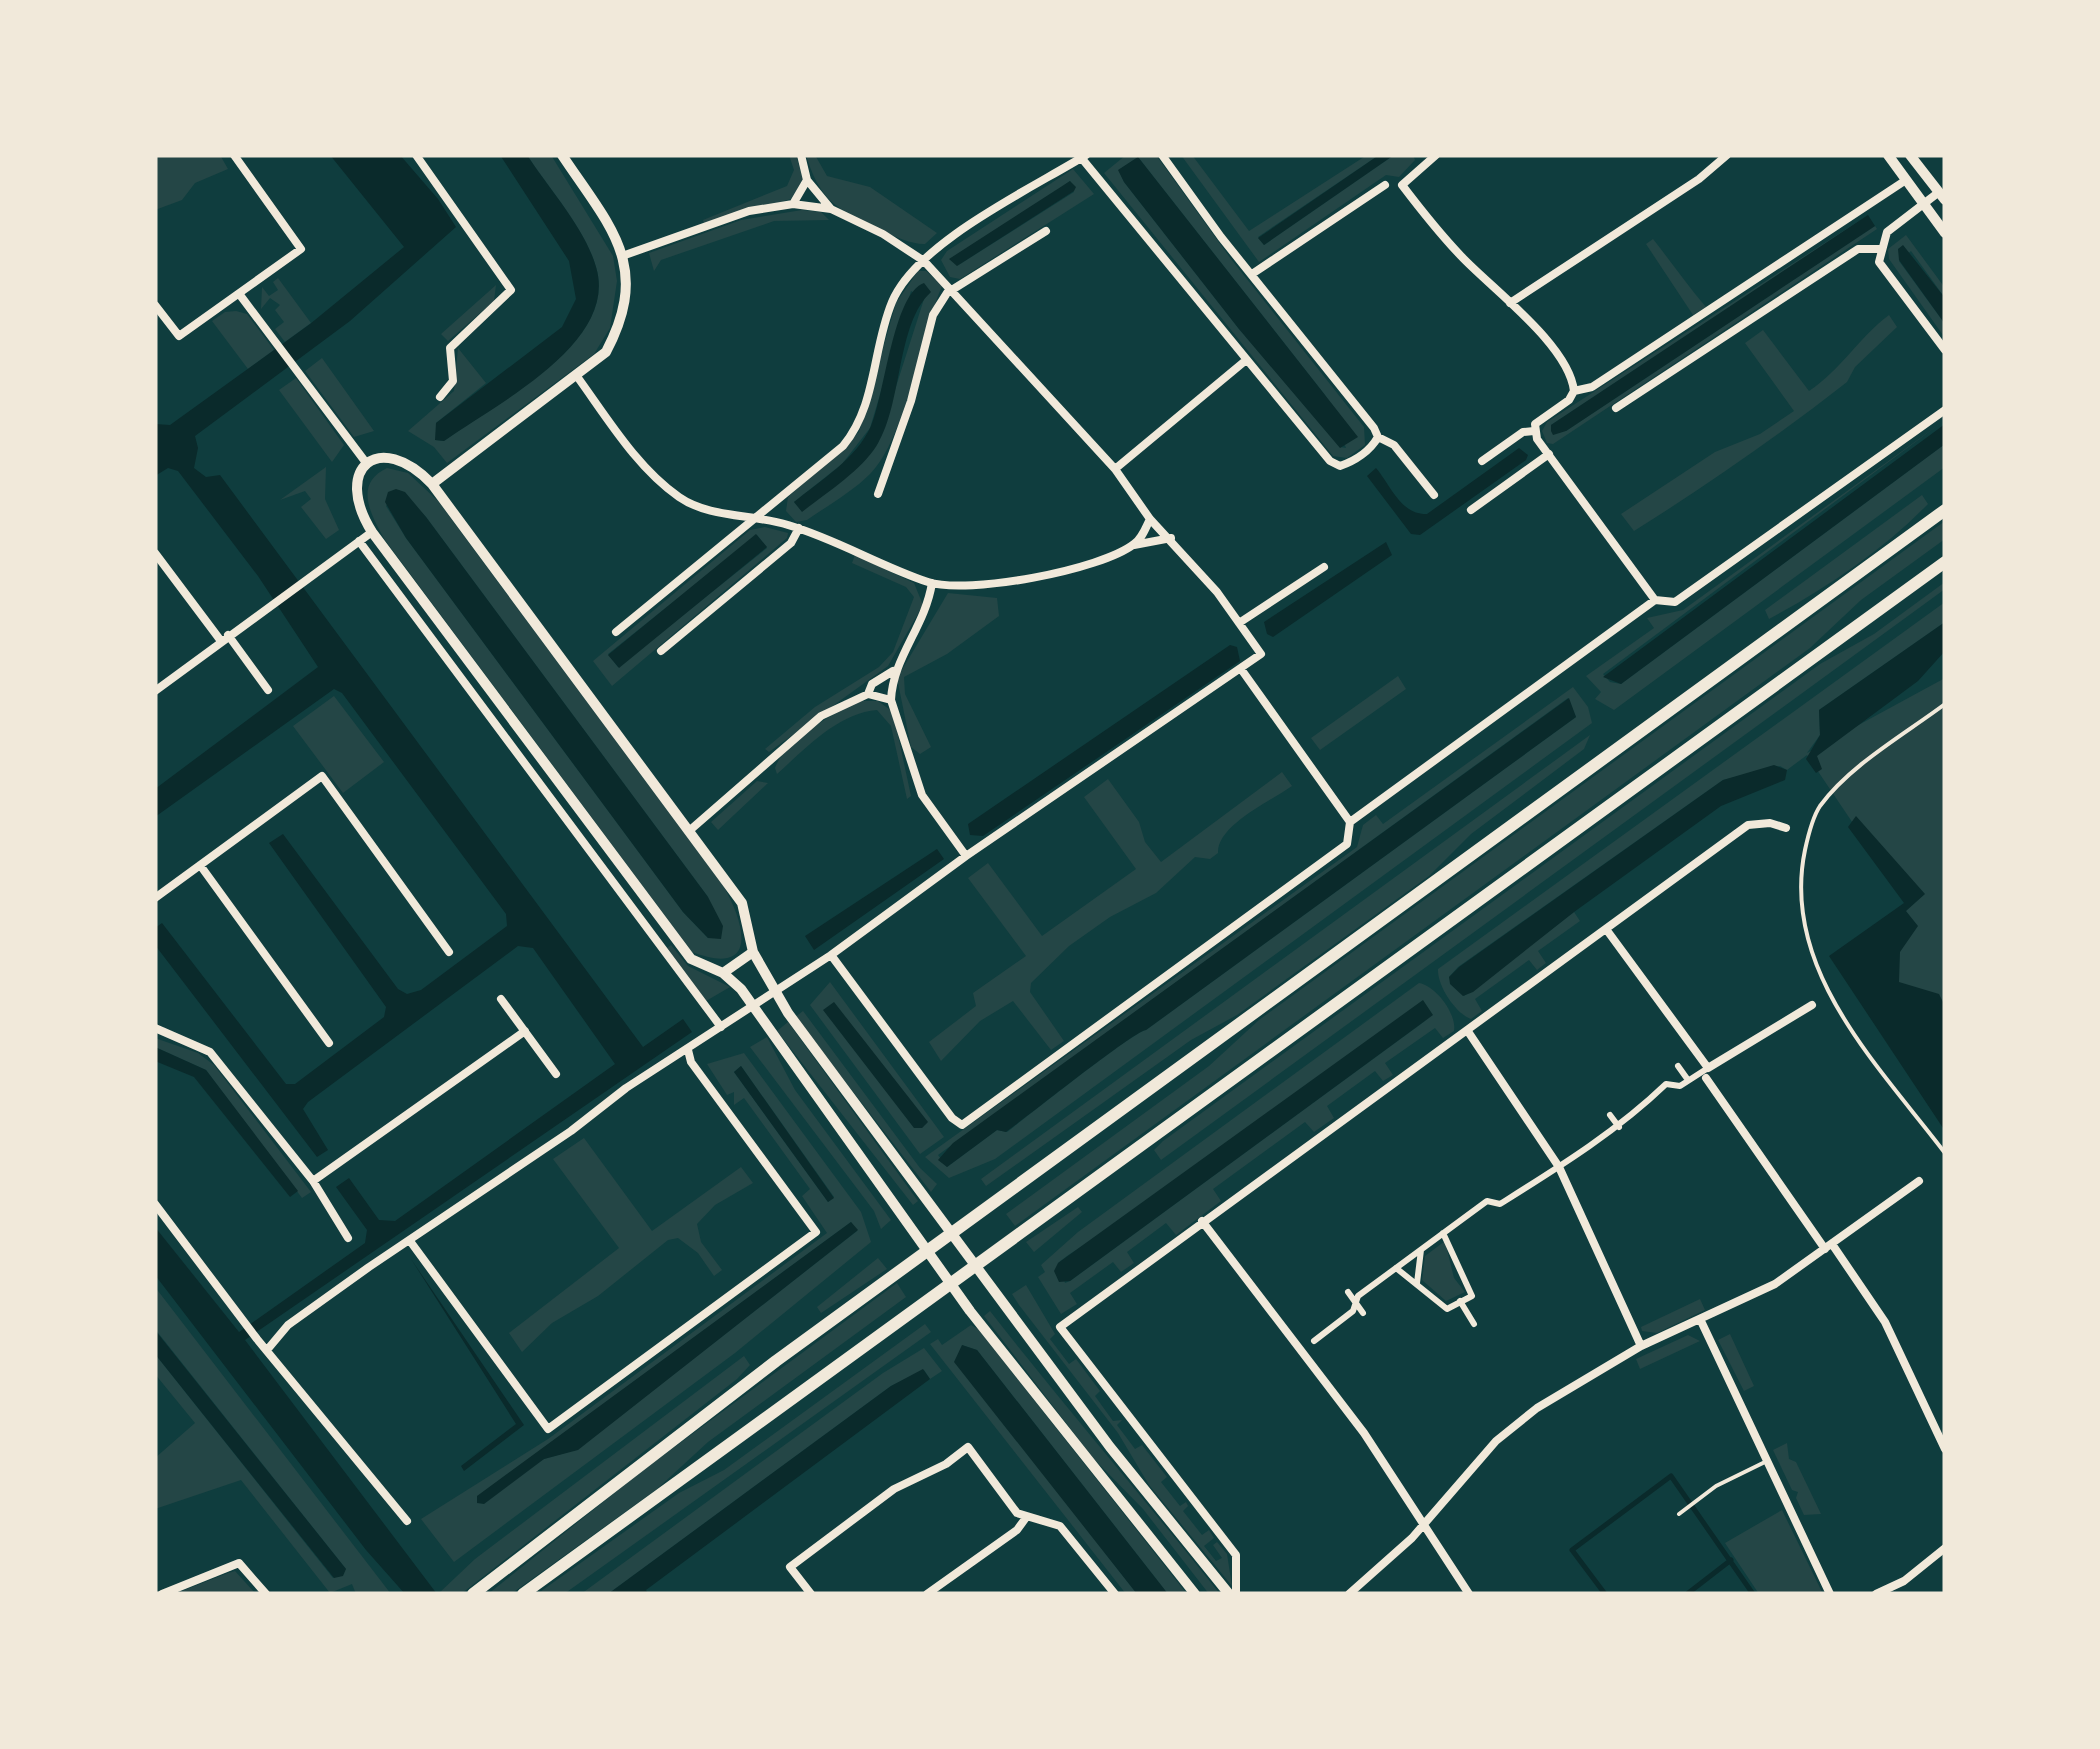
<svg xmlns="http://www.w3.org/2000/svg" width="2100" height="1749" viewBox="0 0 2100 1749" font-family="'Zilla Slab',serif">
  <style>
    .green { fill: #244646; fill-rule: evenodd }
    .water { fill: #0a2a2b }
    .lines { fill: none; stroke-linecap: round; stroke-linejoin: round }
    .stream { stroke: #0a2a2b; stroke-width: 5 }
    .service { stroke: #f1e9da; stroke-width: 4 }
    .pedestrian { stroke: #f1e9da; stroke-width: 6 }
    .minor { stroke: #f1e9da; stroke-width: 8 }
    .tertiary { stroke: #f1e9da; stroke-width: 10 }
    .primary { stroke: #f1e9da; stroke-width: 12 }
  </style>
  <rect width="100%" height="100%" fill="#0f3d3e"/>
  <path class="green" d="M155,155h65l8,14 -33,14 -13,17 -27,10z
    M527,155h24l62,101 4,25 -7,47 -16,26 -147,109 -13,-16 -26,-16 46,-40 4,-43 28,35 -50,40v17l8,1c52,-38 175,-98 152,-174 -11,-39 -47,-78 -69,-112z
    M789,155h7l7,24 -12,20 -87,25 -1,-4 84,-34 7,-16z
    M806,155h9l12,21 43,11 67,46 -12,11c-18,2 -77,-28 -92,-41 -14,-12 -22,-31 -27,-48z
    M1126,155h30l75,104 133,168 1,18 -18,13 -14,-2 -229,-283zM1138,157l187,238 21,53 -6,-1 -101,-118 -115,-147 -5,-12z
    M1181,155h11l57,76 118,-76h12l-121,82 6,8 130,-90h19l2,5 -16,17 -13,-2 -127,87z
    M1073,169l21,25 -134,85 -10,-2 -9,-17 6,-9zM1070,181l4,11 -117,74z
    M802,210l19,2 8,8 -55,1 -113,39 -7,11 -5,-18 92,-33z
    M1868,215l-317,210v6h15l309,-205 2,3 -324,215 -6,-1 -5,-12 5,-9z
    M1906,235l39,53v10l-34,-47 -12,10 46,63v14l-56,-79 -1,-10z
    M1653,239c19,24 34,46 53,68l-13,8 -47,-71z
    M918,271h8l16,15c-22,51 -36,152 -72,188 -18,18 -43,32 -63,46l-11,2 -10,-11 2,-14 71,-65 37,-129zM911,291l13,8 -46,144 -76,68 -8,-9 48,-38 28,-36z
    M278,278l33,45 -26,19 -10,-13 9,-7 -9,-12 5,-5 -10,-7 -9,11 1,-22 7,9 9,-6 -5,-8z
    M496,285l-2,16 -46,40 -7,-7z
    M236,311l11,3 27,36 -26,19 -36,-48 13,-9z
    M1889,315l8,12 -42,40 -8,15c-69,54 -138,102 -213,149l-13,-17 94,-62 45,-18 34,-23 -49,-68 18,-13 46,61c32,-21 50,-54 80,-76z
    M322,358l52,73 -20,6 -49,-66z
    M296,378l48,67 -12,17 -53,-72z
    M1945,420l-342,254 7,8 11,2 324,-240v23l-331,243 -19,-11 6,-7 -15,-16 68,-48 -7,-10 36,-8z
    M326,467l-1,32 14,31 -13,9 -25,-32 10,-8 -6,-8 -25,9z
    M387,468l21,5 30,28 286,386c22,39 34,90 -32,65l-307,-412c-14,-25 -32,-56 2,-72zM399,490l27,27 282,380v41l-25,-26 -277,-374 -20,-32z
    M1922,495l6,9c-45,46 -101,84 -159,115l-4,-9z
    M1945,521v18l-84,61 -51,48 -795,578 -9,-12 203,-148 50,-46z
    M765,527l23,6 -1,5 -175,148 -19,-25 157,-131zM757,535l10,13 -149,119 -10,-13z
    M855,555l59,28 9,22 -35,61 -119,86 -4,-3 50,-42 64,-40 14,-15 21,-55 -8,-10 -54,-24z
    M1945,582v7l-784,571 -7,-10 9,-9 657,-477 54,-30z
    M948,593l49,5 2,18 -52,38 -43,23 1,17 26,53 -11,7 -9,-7 -14,-69z
    M1945,602v20l-126,88 1,25 -13,18 138,-75v445l-77,-121 40,-97 -101,-150 -20,15 -7,-4 -57,14 -265,187 -9,10 15,19 110,-84 6,9 -42,30 8,12 -9,7 -8,-10 -54,39 7,12 -11,8c-15,-5 -34,-33 -33,-50z
    M1398,676l8,13 -86,61 -9,-12z
    M1573,687l15,20 4,16 -597,436 -46,19 -24,-21 432,-310 6,-22 13,-10 7,9zM1568,698l8,19 -430,313c-12,1 -118,86 -139,102l-10,-2 -50,37 -9,-12z
    M334,696l50,66 -41,31 -50,-67z
    M858,701h20l15,11 18,84 -4,3 -16,-73 -14,-16c-39,3 -72,39 -100,64l-2,-6c10,-29 57,-53 83,-67z
    M1590,735l-6,14 -113,85 -42,42 -192,139 -46,25 -205,146 -5,-7z
    M1282,772l10,14c-21,15 -75,39 -74,67l-8,6 -15,-2 -39,36 -46,24 -41,29 -38,37 -1,9 34,49 -13,9 -38,-49 -33,20 -39,40 -12,-19 47,-36 -3,-13 53,-37 -58,-78 20,-15 54,73 94,-67 -52,-72 24,-18 31,43 6,20 16,20z
    M757,781l11,2 -50,47 -7,-8z
    M671,945l17,21 42,21 -24,14 -39,-53z
    M830,982l114,155 -24,17 -110,-149z
    M1419,983c17,3 38,31 35,48l-11,7 -8,-10 -50,35 8,12 -10,6 -8,-10 -48,35 7,12 -20,14 -9,-10 -92,67 8,12 -45,34 -10,-12 -39,29 7,11 -13,9 -8,-10 -43,31 7,11 -16,10 -23,-37 7,-5 -4,-7 37,-33zM1429,1018l-359,263 -5,2 -7,-20 9,-7z
    M803,1011l117,157 17,16 -6,8 -136,-175z
    M788,1022l130,179 -5,4 -136,-174z
    M767,1037l28,53 96,130 -10,9 -7,-18 -124,-164z
    M155,1038l43,15 16,12 97,127 -9,6 -96,-128 -51,-23z
    M744,1053l117,159 10,30 -136,111 -281,209 -33,-43 127,-80 279,-206 -25,-37 8,-7 -66,-91 -10,7v-13l-7,3 -20,-31zM741,1066l93,131 -6,5 -94,-130zM851,1222l6,9 -279,218 -34,10 -66,37z
    M584,1138l68,93 89,-64 12,16 -38,22 -18,19 4,18 21,28 -8,6 -16,-23 -20,-15 -10,2 -70,56 -46,27 -30,29 -13,-19 110,-85 -66,-89z
    M1078,1207l4,5 -48,40 -8,-10z
    M1445,1241l9,37 11,14 -19,9 -24,-21 3,-24z
    M878,1258l9,11 -66,44 -4,-6z
    M897,1283l9,14 -198,145 -51,47 -146,105h-23l154,-123z
    M1026,1285l29,49 -5,5 19,25 7,-5 24,32 -5,5 18,25 9,-1 -5,5 18,24 7,-4 25,32 -6,5 19,24 6,-4 2,4 -5,5 19,24 7,-5 5,8 -10,8 12,15 6,-3 -9,-13 4,-3 10,12 5,32 -83,-101 -31,-52 -99,-128 -7,-11z
    M155,1287l236,307h-35l-4,-10 -22,9 -89,-113 -86,29v-51l40,-35 -40,-49v-20l178,224 13,-9 -191,-240z
    M1700,1299l5,11 -48,23 -15,-2 -1,-4z
    M990,1311c75,96 154,187 230,283h-11l-66,-85 -50,-51 -109,-142z
    M925,1324l6,8 -367,262h-27l142,-101 45,-23z
    M971,1325l7,4 209,265h-19l-191,-244 -15,-5v24l175,225h-11l-196,-250 8,-5 4,6z
    M1730,1334l24,52 -10,5 -26,-51z
    M1688,1335l12,6 -60,28 -4,-10z
    M924,1348l18,23 -12,8 -6,-9 -33,16 -283,208h-27l302,-221z
    M744,1356l6,9 -13,14 -276,215h-23l37,-35z
    M1787,1443l2,16 7,3 25,52 -17,1 -8,-17 2,-6 -6,-2 -19,-40z
    M1782,1510l40,82 1,2h-64l-34,-51z
    M235,1571l20,22 -81,1 54,-21z"/>
  <path class="water" d="M330,155h70l38,44 18,28 -106,94 -155,115 3,12 -4,20 12,9 14,-2 423,572 40,-28 9,13 -447,308 192,254h-32l-39,-44 -211,-275v-48l84,105 126,-89 2,-13 -31,-43 13,-9 30,42 16,1 220,-157 -82,-116 -15,-2 -210,156 -5,7 25,41 -11,7 -162,-212v-17l7,-5 124,161h9l89,-67 2,-10 -117,-164 14,-9 115,155 9,5 14,-4 86,-64 -1,-12 -164,-221 -8,-4 -179,128v-28l163,-122 -60,-91 -80,-105 -10,-3 -13,8v-52l15,1 140,-101 94,-77z
    M500,155h27c22,34 58,73 69,112 23,76 -100,137 -152,174l-9,-1 1,-17 126,-96 14,-28 -7,-38z
    M1379,155h15l-130,90 -6,-7z
    M1138,157l220,280 -18,11 -101,-119 -115,-147 -6,-12z
    M1070,181l6,6 -2,4 -117,75 -8,-7z
    M1868,215l7,11 -309,205 -13,4 -2,-4v-6z
    M1903,245l42,53v26l-46,-64 -1,-11z
    M924,283l7,9c-35,32 -28,111 -54,153 -16,26 -51,48 -75,67l-8,-10c27,-22 62,-43 77,-76 14,-32 22,-132 53,-143z
    M1945,424v20l-324,240 -18,-7z
    M1519,448l9,7 -2,5 -106,75 -9,-1 -44,-58 9,-8c15,18 25,47 51,46z
    M396,489l9,3 21,25 282,380 15,29 -2,13 -13,-1 -25,-26 -277,-374 -21,-36 3,-10z
    M756,534l11,13 -148,121 -11,-13z
    M1386,542l6,13 -119,82 -6,-3 -3,-12z
    M1945,622v29l-27,30 -101,75 5,13 -6,4 -10,-14 14,-24 -1,-25z
    M1230,645l7,2 3,14 -257,175 -13,-1 -2,-11z
    M1569,698l7,19 -430,313c-11,0 -120,88 -140,102l-9,-2 -50,37 -9,-7 15,-17z
    M1774,765l13,5 -2,10 -64,26 -147,106 -101,80 -10,4 -13,-12 -1,-7 10,-10 264,-187z
    M1856,816l69,78 -19,17 12,15 -18,26 -1,30 40,12 6,12v125l-116,-175 75,-53 -56,-76z
    M937,849l7,10 -130,91 -9,-14z
    M1423,1000l10,15 -363,266 -11,1 -5,-11 4,-8z
    M834,1002l94,120 -6,6h-8l-91,-118z
    M155,1047l51,23 92,121 -8,6 -96,-120 -39,-16z
    M741,1066l93,132 -6,4 -94,-130z
    M851,1222l7,8 -280,220 -34,9 -60,45 -7,-1v-7z
    M411,1259l113,166 -60,46 -3,-5 55,-42z
    M155,1330l191,239 -3,7 -9,2 -179,-224z
    M962,1345l15,5 191,244h-31l-183,-232z
    M923,1369l7,10 -284,211 2,4h-40l283,-208z"/>
  <g class="lines">
    <path class="stream" d="M1605,1594l-33,-44 99,-74 82,118
      M1687,1594l44,-34"/>
    <path class="service" d="M1945,704c-40,30 -95,61 -125,102 -8,12 -12,30 -15,44 -25,119 74,216 140,303
      M1679,1514l37,-28 51,-25"/>
    <path class="pedestrian" d="M1678,1066l10,14
      M1610,1115l9,12
      M1396,1268l51,41 25,-13 -29,-63
      M1417,1283l4,-33
      M1348,1292l15,21
      M1460,1301l14,23
      M1314,1341l39,-30 5,-15 129,-95 13,3c59,-37 116,-72 166,-120l14,2 28,-18"/>
    <path class="minor" d="M416,155l95,135 -61,58 3,33 -13,16
      M1079,155l251,306 10,5c15,-5 30,-15 38,-29l-4,-9 -153,-191 -59,-82
      M1436,155l-34,30c19,25 38,49 59,71 31,33 108,89 113,135
      M807,180l24,29
      M1939,192l-52,40 -8,30 66,88
      M793,204l14,-24 -6,-25
      M1252,274l133,-89
      M240,295l127,169
      M1510,303l189,-124 28,-24
      M155,305l24,31 122,-87 -67,-94
      M576,375c30,41 60,92 103,122 30,21 74,17 109,28 48,14 92,41 140,57 40,13 173,-12 206,-38 8,-5 12,-17 16,-25
      M1616,408l242,-159h21
      M1378,437l16,8 40,50
      M1482,461l41,-29 11,-1
      M1115,469l130,-108
      M878,494l33,-93 22,-86 14,-22 99,-62
      M1471,510l78,-56
      M359,541l362,486
      M1134,545l37,-7
      M155,553l66,88
      M1655,600l-118,-161 -2,-15 34,-24 5,-9 18,-4 314,-207
      M1239,623l85,-56
      M616,632l227,-186c34,-41 29,-96 49,-144 25,-60 139,-113 194,-147
      M228,635l40,55
      M661,651l130,-108 8,-15
      M1241,669l109,153
      M155,691l217,-159
      M868,694l4,-10 21,-13
      M891,700l31,95 44,61
      M891,700c2,-43 34,-73 41,-117
      M689,831l132,-115 47,-22 23,6
      M200,865l129,178
      M155,898l167,-122 127,176
      M1606,929l102,139 104,-63
      M831,955l121,163 10,7 385,-281 3,-22 305,-222 20,2 270,-192
      M501,999l55,75
      M155,1028l55,24 103,129 35,57
      M1467,1030l92,137 82,179
      M1706,1078l119,171
      M313,1181l212,-150
      M155,1204l102,135 150,182
      M1202,1221l162,212 105,161
      M410,1241l138,188 268,-197 -125,-170 -3,-12
      M1832,1244l53,78 60,127
      M1701,1321l129,273
      M267,1350l21,-25 81,-58 202,-136 55,-43 205,-133 135,-99 295,-202 -44,-62 -67,-73 -35,-50 -191,-208 -41,-27 -52,-25 -38,-5 -44,7 -124,44
      M162,1594l77,-31 27,31
      M811,1594l-21,-27 104,-78 52,-25 22,-17 49,66 43,13 55,68
      M927,1594l90,-64 8,-11
      M1236,1594v-39l-176,-228 688,-502 22,-2 16,5
      M1349,1594l63,-56 84,-97 41,-33 104,-62 134,-62 144,-103
      M1876,1594l28,-13 41,-33"/>
    <path class="tertiary" d="M1888,155l57,78
      M1910,155l35,45
      M432,484l174,-132c46,-87 4,-125 -44,-197
      M723,973l30,-21
      M1195,1594l-225,-283 -229,-322 -18,-16 -32,-14 -319,-427c-40,-64 7,-103 60,-48l310,419 11,49 35,61 322,434 119,147"/>
    <path class="primary" d="M473,1594l303,-233 1169,-851
      M523,1594l1422,-1032"/>
  </g>
  <rect width="2100" height="1749" fill="none" stroke="#f1e9da" stroke-width="315"/>
</svg>
